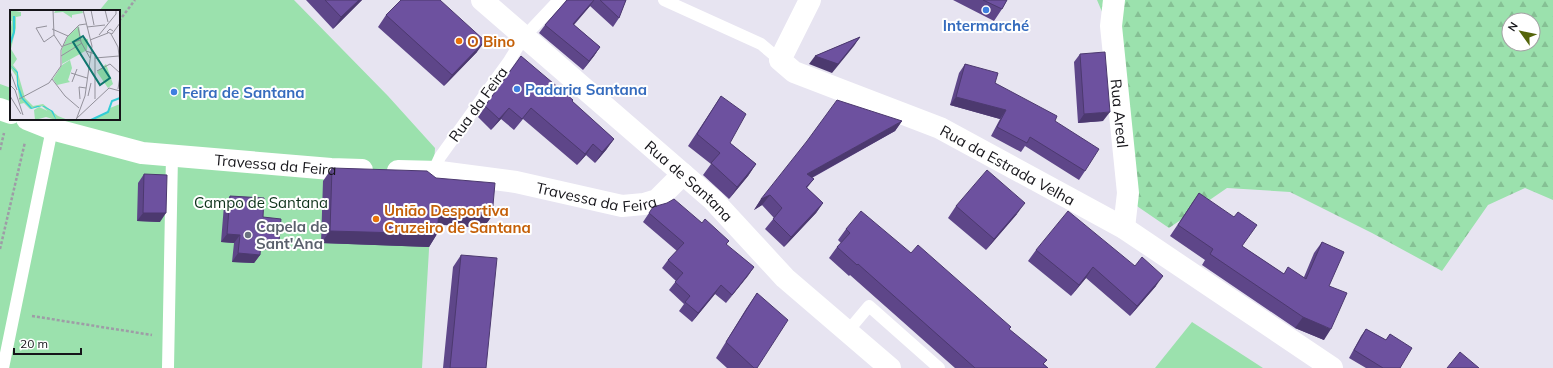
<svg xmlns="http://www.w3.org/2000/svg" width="1553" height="368" viewBox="0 0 1553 368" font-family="Mulish,sans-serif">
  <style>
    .green { fill: #9be1ad }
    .forest { fill: url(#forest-firs); fill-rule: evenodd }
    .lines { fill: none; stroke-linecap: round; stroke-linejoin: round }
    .path { stroke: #9e9ca6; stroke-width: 2.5; stroke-dasharray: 3 2; stroke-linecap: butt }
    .lane { stroke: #fff; stroke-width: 12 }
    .street { stroke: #fff; stroke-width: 22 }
    .secondary { stroke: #fff; stroke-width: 22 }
    .wall { fill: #5e4689 }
    .shaded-wall { fill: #4c396f }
    .building { fill: #6d519f; stroke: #4c396f }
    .shop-dot { fill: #3f7fe0; stroke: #fff; stroke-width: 1.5 }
    .food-dot { fill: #e8710a; stroke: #fff; stroke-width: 1.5 }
    .worship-dot { fill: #6b7280; stroke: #fff; stroke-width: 1.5 }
    .labels { text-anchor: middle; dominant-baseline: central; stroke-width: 4; stroke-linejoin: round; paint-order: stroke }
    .shop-label { font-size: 15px; font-weight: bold; fill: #366cbe; stroke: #fff; text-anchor: start }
    .food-label { font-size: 15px; font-weight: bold; fill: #c56008; stroke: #fff; text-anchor: start }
    .street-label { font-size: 15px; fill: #16151a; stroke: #fff }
    .park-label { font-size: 15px; fill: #0d321a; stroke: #fff }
    .worship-label { font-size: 15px; font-weight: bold; fill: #5b616d; stroke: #fff; text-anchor: start }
    .inset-river { fill: none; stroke: #33cdd6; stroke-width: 2 }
    .inset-road { fill: none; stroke: #93919b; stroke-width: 1 }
    .view { fill: #0f766e; fill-opacity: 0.15; stroke: #0f766e; stroke-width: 2 }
    .inset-edge { fill: none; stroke: #16151a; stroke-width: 2 }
  </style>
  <defs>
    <pattern id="forest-firs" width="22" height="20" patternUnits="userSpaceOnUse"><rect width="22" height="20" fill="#9be1ad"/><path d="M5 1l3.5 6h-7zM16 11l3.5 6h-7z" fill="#85c094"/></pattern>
  </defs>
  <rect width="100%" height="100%" fill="#e7e4f1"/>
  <path class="green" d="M108,0h186l94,96 47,52 -13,220h-422v-284l11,4v31h108v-108h-20z
    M1192,322l71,46h-108z"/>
  <path class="forest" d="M1097,0h456v200l-28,-12 -37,17 -46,66 -70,-38 -82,-41 -63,-4 -58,40 -38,-26 -14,-155zM1509,20h24v24h-24z"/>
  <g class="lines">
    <path class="path" d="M119,21l16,-21
      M0,150l4,-17
      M0,249l25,-107
      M32,316l120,19"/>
    <path class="lane" d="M664,0l97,44 19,16
      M433,172l7,-15 69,-96 15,-24 35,-37
      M848,331l21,-25 70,62
      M3,368l49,-239
      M168,368l4,-212"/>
    <g class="street">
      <path id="s1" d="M810,0l-30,60 14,12 146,56 184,100 208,140"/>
      <path id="s2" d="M1114,0l-3,26 17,167 -4,35"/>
      <path d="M0,109l11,4"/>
      <path id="s3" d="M27,119l25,10 90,24 189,16 31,1"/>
      <path id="s4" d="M398,171l42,1 76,10 106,24 22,-2 13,-4 26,-26"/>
    </g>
    <path class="secondary" id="s5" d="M482,0l231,200 72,78 105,90"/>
  </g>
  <path class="wall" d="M306,0h56l-29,29z
    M567,0h59l-7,18 -6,9 -23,-21 -16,19 26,22 -6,9 -11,14 -44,-37 6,-8z
    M953,0h54l-5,9 -8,12z
    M386,15l91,37 -33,34 -66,-59z
    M1080,54l23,67 -25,2 -4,-61z
    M521,56l93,83 -8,11 -11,13 -9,-8 -9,10 -54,-46 -9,11 -13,-11 -10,11 -13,-13z
    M965,64l90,57 30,50 -6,9 -54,-34 -4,6 -30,-16 9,-17 -50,-14 9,-32z
    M721,96l9,47 26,21 -8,12 -19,23 -26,-24 8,-11 -23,-18z
    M902,121l-7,10 -83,47 2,1 -7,9 16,15 -7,10 -32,34 -19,-18 9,-11 -12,-13 -8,5 7,-11z
    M332,168l160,48 -9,12 -45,-4 -1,10 -8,13 -108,-4 2,-62z
    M144,174l16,48 -23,-1 1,-38z
    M1199,193l43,53 42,28 20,3 10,-24 8,-11 7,44 -5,54 -29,-12 -93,-63 3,-5 -35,-24z
    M230,196l33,21 10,33h-13v5l-6,8 -22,-1 2,-19 -13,-1 3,-37z
    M956,206l61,8 -31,36 -38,-32z
    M649,213l53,10 27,18 -3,4 28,22 -28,36 -11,-9 -23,28 -13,-11 5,-7 -15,-14 7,-9 -14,-13 6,-8 9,-9 -34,-29z
    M846,229l65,24 98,76 39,39h-93l-105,-93 -1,1 -20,-18 8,-11 4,-4 -3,-3z
    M1036,250l120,36 -26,30 -44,-38 -15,18 -43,-35z
    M461,255l25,113h-43l10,-101z
    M757,293v75h-30l-11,-10 30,-49z
    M1366,329l20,11 4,-6 10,34h-34l-17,-10 12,-22z"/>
  <path class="shaded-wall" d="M359,0h3l-29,29 8,-12z
    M594,0l-4,6 -23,26 6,-8z
    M860,37l-6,9 -22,27 -23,-9 6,-8z
    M485,41l-8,11 -33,34 8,-11z
    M600,47l-6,9 -11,14 6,-9z
    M956,97l50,13 -6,9 -50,-14z
    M509,108l-8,11 -10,11 8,-11z
    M1110,112l-7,9 -25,2 6,-9z
    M902,121l-7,10 -95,53 7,-10z
    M614,139l-8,11 -11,13 7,-11z
    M593,144l-7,11 -9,10 8,-11z
    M756,164l-8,12 -19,23 8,-12z
    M770,195l-8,10 -8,5 7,-11z
    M823,203l-7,10 -32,34 7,-10z
    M1025,203l-8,11 -31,36 8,-11z
    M439,211l53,5 -9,12 -53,-4z
    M143,213h23l-6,9 -23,-1z
    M330,231l107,3 -8,13 -108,-4z
    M227,234l13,1 -6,8 -13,-1z
    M261,241l18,1 -6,8 -18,-1z
    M238,253l22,2 -6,8 -22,-1z
    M754,267l-6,9 -22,27 6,-8z
    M1093,267l-7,11 -15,18 8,-11z
    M1163,276l-7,10 -26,30 7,-10z
    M721,285l-6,9 -23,28 6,-9z
    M1303,317l28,12 -7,11 -29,-12z"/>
  <path class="building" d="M325,0h34l-18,17z
    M401,0h39l45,41 -33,34 -66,-60z
    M567,0h27l-21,24 27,23 -11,14 -44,-36z
    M600,0h26l-7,18z
    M983,0h24l-5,9z
    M860,37l-22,27 -23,-8z
    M1105,52l5,60 -26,2 -4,-60z
    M521,56l52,44 -1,1 42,38 -12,13 -9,-8 -8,10 -54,-46 -9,11 -13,-11 -10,11 -14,-13z
    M965,64l33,9 -3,10 62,33 -2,5 44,28 -14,22 -55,-34 -3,6 -30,-16 9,-17 -50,-13z
    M721,96l25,18 -16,29 26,21 -19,23 -26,-24 9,-10 -23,-19z
    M837,100l65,21 -95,53 7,5 -8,8 17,16 -32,34 -18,-18 9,-11 -12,-13 -9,4 46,-58z
    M332,168l95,3 9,7 59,5 -3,33 -53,-5 -2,23 -107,-3z
    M987,170l38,33 -31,36 -38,-33z
    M144,174l23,1 -1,38h-23z
    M1199,193l35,24 4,-5 19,13 -15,21 42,28 4,-7 18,12 16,-37 22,10 -15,34 18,7 -16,36 -28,-12 -93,-63 3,-5 -35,-24z
    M230,196l34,2 -1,19 18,2 -2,23 -18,-1 -1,14 -22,-2 2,-18 -13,-1z
    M674,199l28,24 3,-4 24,22 -3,3 28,23 -22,28 -11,-10 -23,28 -13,-11 5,-6 -15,-14 8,-9 -15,-13 16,-17 -35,-30 4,-6 14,-4z
    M861,211l50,42 7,-8 93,82 -2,2 38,31 -4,4 5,4h-73l-117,-104 -1,1 -20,-18 13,-14 -4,-4z
    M1068,211l67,55 7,-9 21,19 -26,30 -44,-39 -14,18 -43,-35z
    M461,255l36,3 -11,110h-36z
    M757,293l31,27 -31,48h-3l-28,-26z
    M1366,329l20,11 4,-6 22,14 -12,20h-17l-29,-18z
    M1460,352l19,16h-32z"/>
  <g class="shop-dot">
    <circle cx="986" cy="10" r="4"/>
    <circle cx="517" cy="89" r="4"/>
    <circle cx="174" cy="92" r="4"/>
  </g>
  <g class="food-dot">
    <circle cx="459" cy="41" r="4"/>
    <circle cx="376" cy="219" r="4"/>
  </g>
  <circle class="worship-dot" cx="248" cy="235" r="4"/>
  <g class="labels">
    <g class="shop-label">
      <text x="986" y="25" text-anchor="middle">Intermarché</text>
      <text x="525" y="89">Padaria Santana</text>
      <text x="182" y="92">Feira de Santana</text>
    </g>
    <g class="food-label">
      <text x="467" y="41">O Bino</text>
      <text x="384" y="210">União Desportiva<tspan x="384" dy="17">Cruzeiro de Santana</tspan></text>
    </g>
    <g class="street-label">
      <text transform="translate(478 104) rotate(-54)">Rua da Feira</text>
      <text stroke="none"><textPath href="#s2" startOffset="114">Rua Areal</textPath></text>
      <text stroke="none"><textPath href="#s3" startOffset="254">Travessa da Feira</textPath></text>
      <text stroke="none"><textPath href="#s1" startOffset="319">Rua da Estrada Velha</textPath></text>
      <text stroke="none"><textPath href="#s5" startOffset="275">Rua de Santana</textPath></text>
      <text stroke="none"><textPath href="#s4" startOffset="201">Travessa da Feira</textPath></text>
    </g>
    <g class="park-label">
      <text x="261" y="202">Campo de Santana</text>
    </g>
    <g class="worship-label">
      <text x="256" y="226">Capela de<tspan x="256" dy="17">Sant'Ana</tspan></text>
    </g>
  </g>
  <g transform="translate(10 10)">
    <rect width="110" height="110" fill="#e7e4f1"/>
    <path d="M46,0h26l1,3 -11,2v3l-9,-6 -9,1zM69,16l2,12 7,1 -1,11 -25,14v-15l6,-13zM29,97l13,6 4,7 -10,-3 -11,3 -1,-10z" fill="#9be1ad"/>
    <path d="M0,0l11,2v4l-5,1v11l-5,21 6,10 -4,6 4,5 8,28 8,8 10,-2 15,12 10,4h-11l-15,-14 -12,3 -6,-6 -4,1 -4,-28 -6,-9v-34l2,-12h-2zM60,50l2,8 -4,12 2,2 -13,3 -4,-6 9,-14zM96,54l7,20 -5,4 -11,-16zM110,94v16h-29l16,-8 3,-4z" fill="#9be1ad"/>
    <path d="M0,55l8,7v12l5,14 9,10 5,-2h7l9,5 3,8 11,1h-11l-5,-9 -9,-5 -11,3 -10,-11 -4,-13v-12z" fill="#33cdd6"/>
    <path class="inset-river" d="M0,34l4,-12v-16M81,110l17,-8 4,-11 8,-3"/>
    <path class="inset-road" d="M43,0l1,25 8,12M81,0l3,15M95,0l3,12M37,16l-11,2 8,14 10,-7M68,17l3,15 9,16M77,17l18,-2M42,19l16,7M103,21l-3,-2 -3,3 5,2 8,-11M101,24l7,13 2,17M89,25l17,-21v-4M80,30l18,-7M53,36l17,-6M76,41l9,3v45M51,46l21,-13M85,48l24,-2M0,61l7,19M87,61l13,-7 10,9M61,63l16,5M42,69l13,17 14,12M62,72l5,-13M0,75l5,5 8,25M108,79l2,-13M0,86l11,18M78,86l3,-13M9,89l30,-16 12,-17v-16l6,-13 12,-12 7,-1M70,89l-1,-12 7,1M66,109l33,-31 11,3M66,110l9,-24 7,-50 -9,-36"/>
    <path class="view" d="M73,26l27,42 -10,7 -27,-43z"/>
    <rect width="110" height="110" class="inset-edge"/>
  </g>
  <g transform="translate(1521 32) rotate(303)"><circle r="19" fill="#ffffff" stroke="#a2a1a3"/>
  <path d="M0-3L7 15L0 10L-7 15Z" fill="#54640a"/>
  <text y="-6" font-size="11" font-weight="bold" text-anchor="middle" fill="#16151a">N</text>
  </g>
  <path d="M14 348v6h67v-6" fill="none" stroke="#16151a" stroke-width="2"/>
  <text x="20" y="348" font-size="12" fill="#16151a" stroke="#ffffff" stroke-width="3" paint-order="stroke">20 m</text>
</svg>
